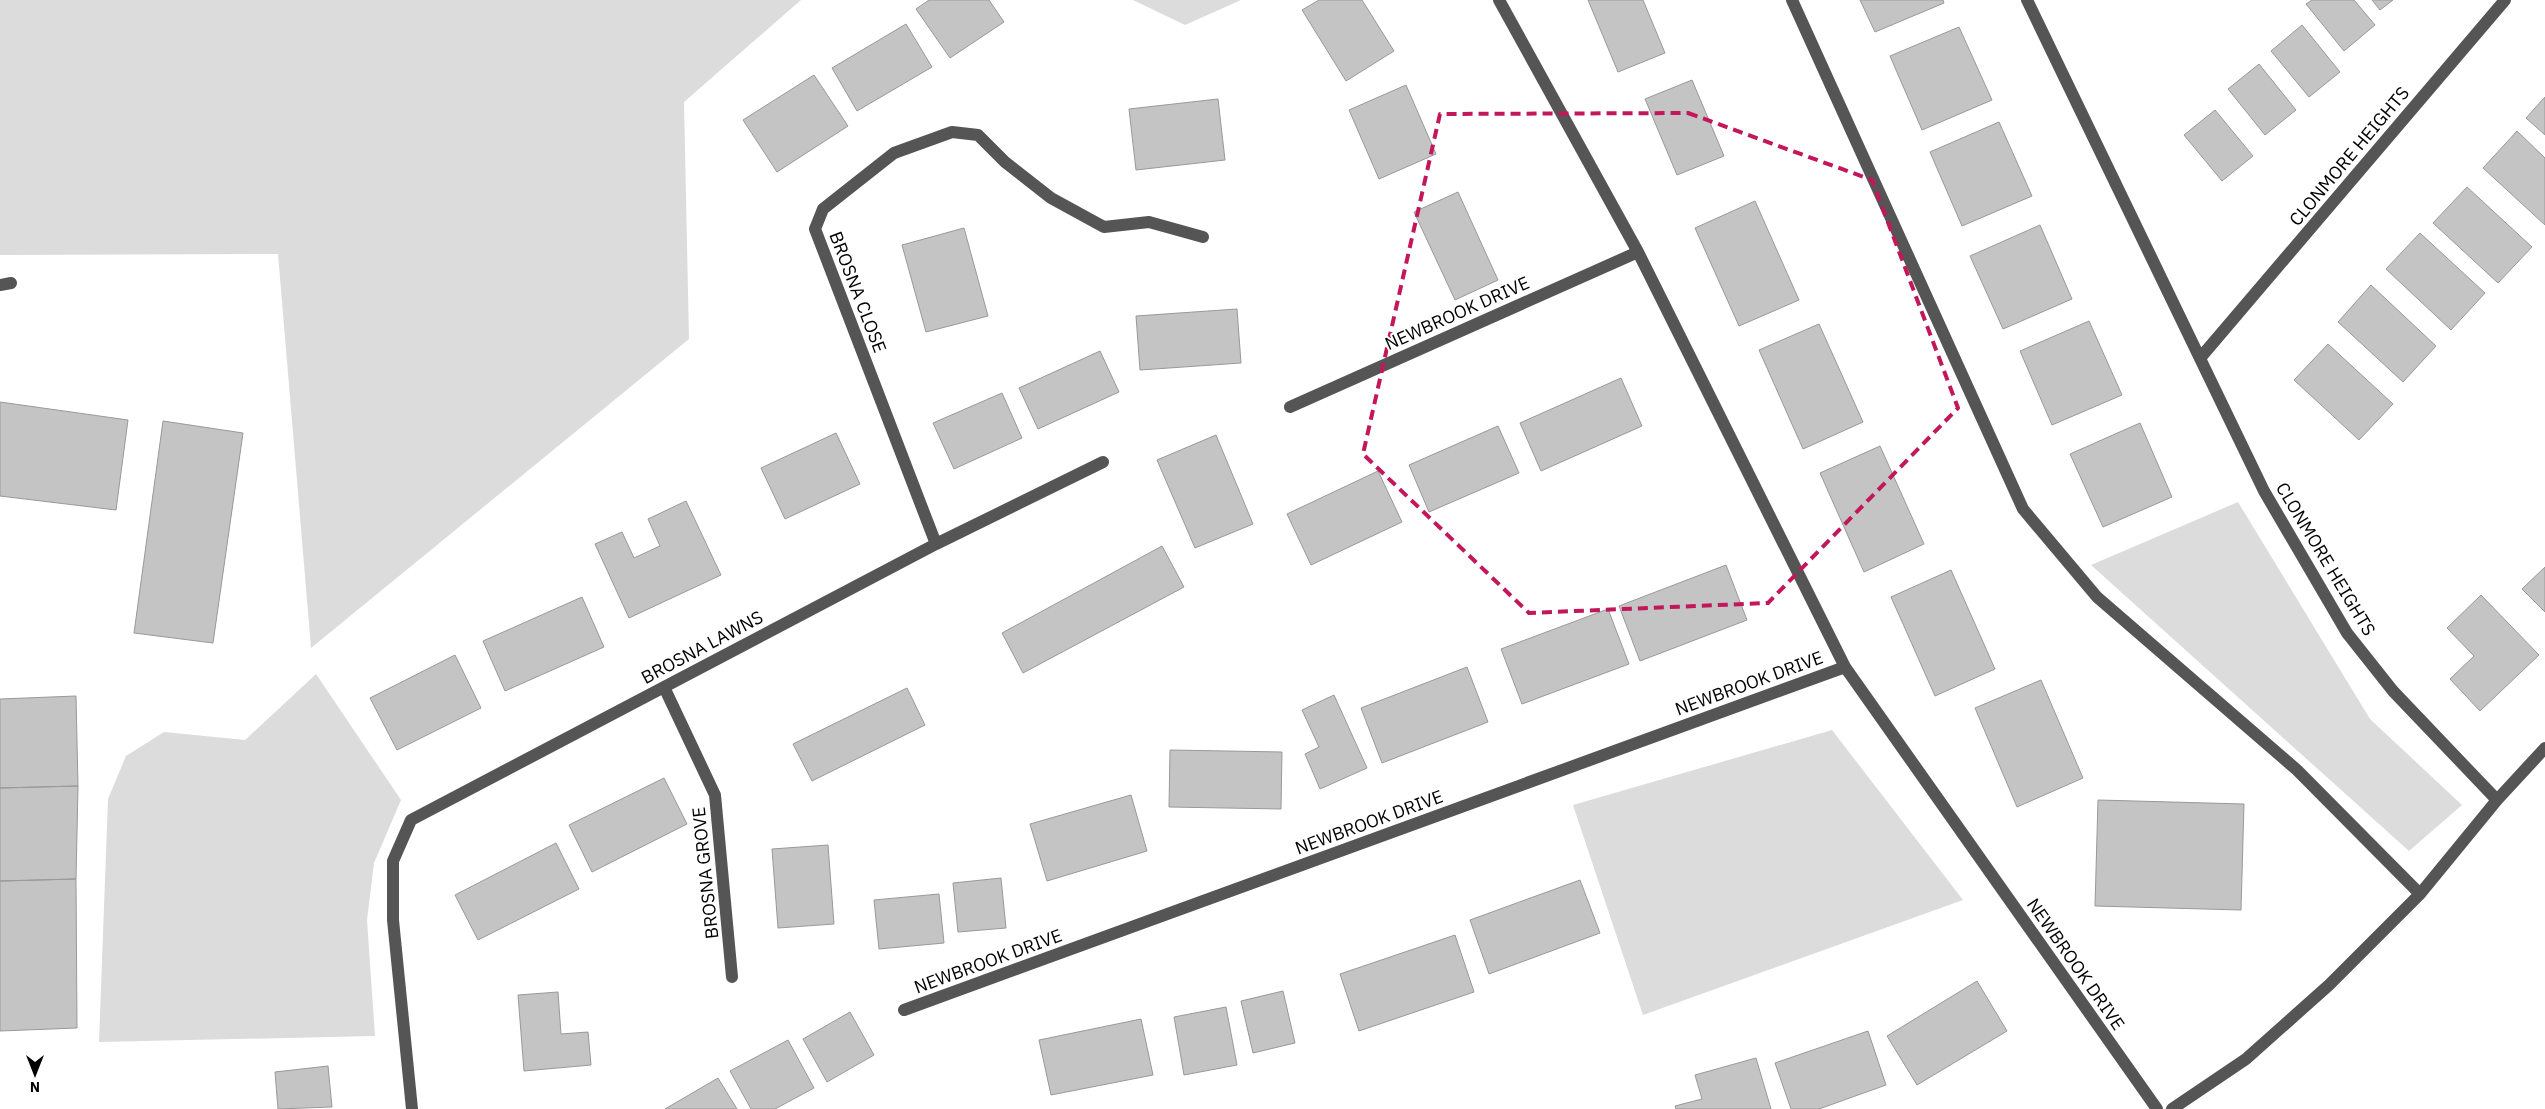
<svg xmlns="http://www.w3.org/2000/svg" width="2545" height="1109" viewBox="0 0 2545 1109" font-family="'IBM Plex Sans',sans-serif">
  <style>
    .green { fill: #dcdcdc }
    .building { fill: #c4c4c4; stroke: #999 }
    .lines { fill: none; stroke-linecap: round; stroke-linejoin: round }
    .minor { stroke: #555; stroke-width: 12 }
    .marked { fill: none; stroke: #c2185b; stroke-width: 4; stroke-dasharray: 10 6; stroke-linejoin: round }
    .labels { text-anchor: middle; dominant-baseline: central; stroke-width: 4; stroke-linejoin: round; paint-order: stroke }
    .street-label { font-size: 18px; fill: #000; stroke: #fff }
  </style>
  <rect width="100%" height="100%" fill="#fff"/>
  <path class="green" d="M0,0h801l-117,102 5,237 -378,309 -33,-394 -278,1z
    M1133,0h108l-56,25z
    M2238,502l132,217 92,86 -53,46 -318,-286z
    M316,674l85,126 -27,63 -7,57 8,116 -276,6 9,-243 18,-43 38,-24 81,8z
    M1832,730l131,170 -320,115 -70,-210z"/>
  <path class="building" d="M929,0h60l15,22 -54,36 -34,-49z
    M1319,0h43l32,51 -48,30 -44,-71z
    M1588,0h55l22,53 -47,19z
    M1860,0h83l1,3 -69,29z
    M2312,0h42l21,25 -31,26 -38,-47z
    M2372,0h21l-13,10z
    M906,24l26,43 -75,44 -25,-43z
    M2302,25l38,47 -31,25 -38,-46z
    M1959,27l33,73 -70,30 -32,-74z
    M2259,64l37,46 -31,25 -37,-46z
    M814,75l34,51 -71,46 -34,-52z
    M1692,80l32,76 -47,19 -32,-76z
    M1406,85l30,69 -57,25 -30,-69z
    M2545,97v38l-19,-17z
    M1218,99l7,61 -89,10 -7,-61z
    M2215,110l38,46 -31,25 -38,-46z
    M1999,122l33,74 -70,30 -32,-74z
    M2517,131l28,27v67l-62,-57z
    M2467,187l65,60 -34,36 -65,-60z
    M1458,192l40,88 -43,20 -41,-88z
    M1755,201l44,99 -60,26 -44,-98z
    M2040,225l32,74 -69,30 -33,-73z
    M964,228l24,88 -62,16 -24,-87z
    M2420,233l65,60 -34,37 -65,-61z
    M2371,285l65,61 -33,36 -65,-60z
    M1237,309l4,54 -101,7 -4,-54z
    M2089,321l33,74 -70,30 -32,-74z
    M1819,324l44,98 -60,27 -44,-99z
    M2328,344l65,60 -34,36 -65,-60z
    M1100,351l19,41 -81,37 -19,-41z
    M1621,378l21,48 -101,45 -21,-48z
    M1002,393l20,45 -68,31 -21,-46z
    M0,402l128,18 -12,90 -116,-14z
    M163,421l80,12 -30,210 -79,-10z
    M2140,423l32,74 -69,30 -33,-73z
    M1498,426l21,47 -90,39 -20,-47z
    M836,433l24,51 -75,35 -24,-51z
    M1216,435l37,89 -58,24 -38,-88z
    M1880,446l44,98 -60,28 -44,-99z
    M1378,471l24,51 -91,43 -24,-51z
    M686,501l35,74 -92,43 -34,-74 27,-12 12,26 26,-12 -12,-27z
    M1162,546l22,41 -161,86 -21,-40z
    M1726,565l21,55 -107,41 -21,-55z
    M2545,567v45l-23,-23z
    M1951,570l44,99 -60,27 -44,-99z
    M2481,595l58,60 -59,56 -30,-32 24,-23 -27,-28z
    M582,597l22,50 -99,44 -22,-50z
    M1608,609l21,55 -107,40 -21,-55z
    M455,655l26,53 -84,42 -27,-52z
    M1467,667l21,55 -106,41 -21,-55z
    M2041,680l42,98 -66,29 -42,-99z
    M907,688l18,37 -113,56 -19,-37z
    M1334,695l33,73 -47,21 -15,-35 14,-7 -17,-37z
    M76,696l2,90 -78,2v-89z
    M1170,750l112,2 -1,57 -112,-2z
    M664,778l23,46 -95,48 -23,-47z
    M78,786l-2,93 -76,2v-93z
    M1131,795l16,56 -100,30 -17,-57z
    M2098,800l146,4 -3,106 -146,-4z
    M556,843l23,46 -101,51 -23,-45z
    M828,845l6,79 -56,4 -6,-79z
    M1001,878l5,50 -48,4 -5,-49z
    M76,879l1,149 -77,3v-150z
    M1580,880l20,53 -111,41 -19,-54z
    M939,894l5,49 -65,6 -5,-49z
    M1455,935l19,57 -115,39 -19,-57z
    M1977,981l30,50 -90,54 -30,-49z
    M1283,991l12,52 -42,10 -12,-52z
    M558,992l3,42 27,-2 3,33 -67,6 -6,-76z
    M1226,1007l11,58 -53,10 -10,-58z
    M850,1012l24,43 -47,27 -24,-43z
    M1141,1019l12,56 -102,20 -12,-55z
    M1868,1031l18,54 -67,24h-28l-16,-46z
    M788,1040l26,48 -39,21h-24l-21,-38z
    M1756,1058l15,51h-95l-1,-3 27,-7 -7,-24z
    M328,1066l4,41 -54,2 -3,-37z
    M718,1078l19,31h-72z"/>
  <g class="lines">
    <path class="minor" d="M1499,0l139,252 207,415 312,442
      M1792,0l231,509 74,88 200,173 123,124
      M2027,0l237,491 83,142 46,58 104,109
      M0,285l11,-2
      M2201,357l304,-357
      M1290,407l348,-155
      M936,544l-121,-315 8,-20 71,-56 58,-21 26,3 27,27 46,36 53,29 45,-5 54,15
      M664,687l51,108 17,182
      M904,1010l941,-343
      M412,1109l-19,-189v-59l18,-41 525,-276 167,-82
      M2172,1109l74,-50 83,-74 91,-91 77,-94 48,-52"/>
  </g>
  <path class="marked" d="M1688,113l184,67 86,228 -190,195 -239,10 -166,-159 77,-340z"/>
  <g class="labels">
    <g class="street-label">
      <text transform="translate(2349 156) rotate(-50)">CLONMORE HEIGHTS</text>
      <text transform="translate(858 292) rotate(69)">BROSNA CLOSE</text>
      <text transform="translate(1457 313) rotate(-24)">NEWBROOK DRIVE</text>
      <text transform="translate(2326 559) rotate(59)">CLONMORE HEIGHTS</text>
      <text transform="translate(702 647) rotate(-28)">BROSNA LAWNS</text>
      <text transform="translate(1749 683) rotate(-20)">NEWBROOK DRIVE</text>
      <text transform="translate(1369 822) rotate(-20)">NEWBROOK DRIVE</text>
      <text transform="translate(705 873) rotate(-96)">BROSNA GROVE</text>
      <text transform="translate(988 961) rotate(-20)">NEWBROOK DRIVE</text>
      <text transform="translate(2076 964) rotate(55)">NEWBROOK DRIVE</text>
    </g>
  </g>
  <g transform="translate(35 1074) rotate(180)" stroke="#ffffff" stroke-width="4" paint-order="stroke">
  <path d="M0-4L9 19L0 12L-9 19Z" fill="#000000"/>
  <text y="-8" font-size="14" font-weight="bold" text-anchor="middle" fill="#000000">N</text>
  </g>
</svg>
